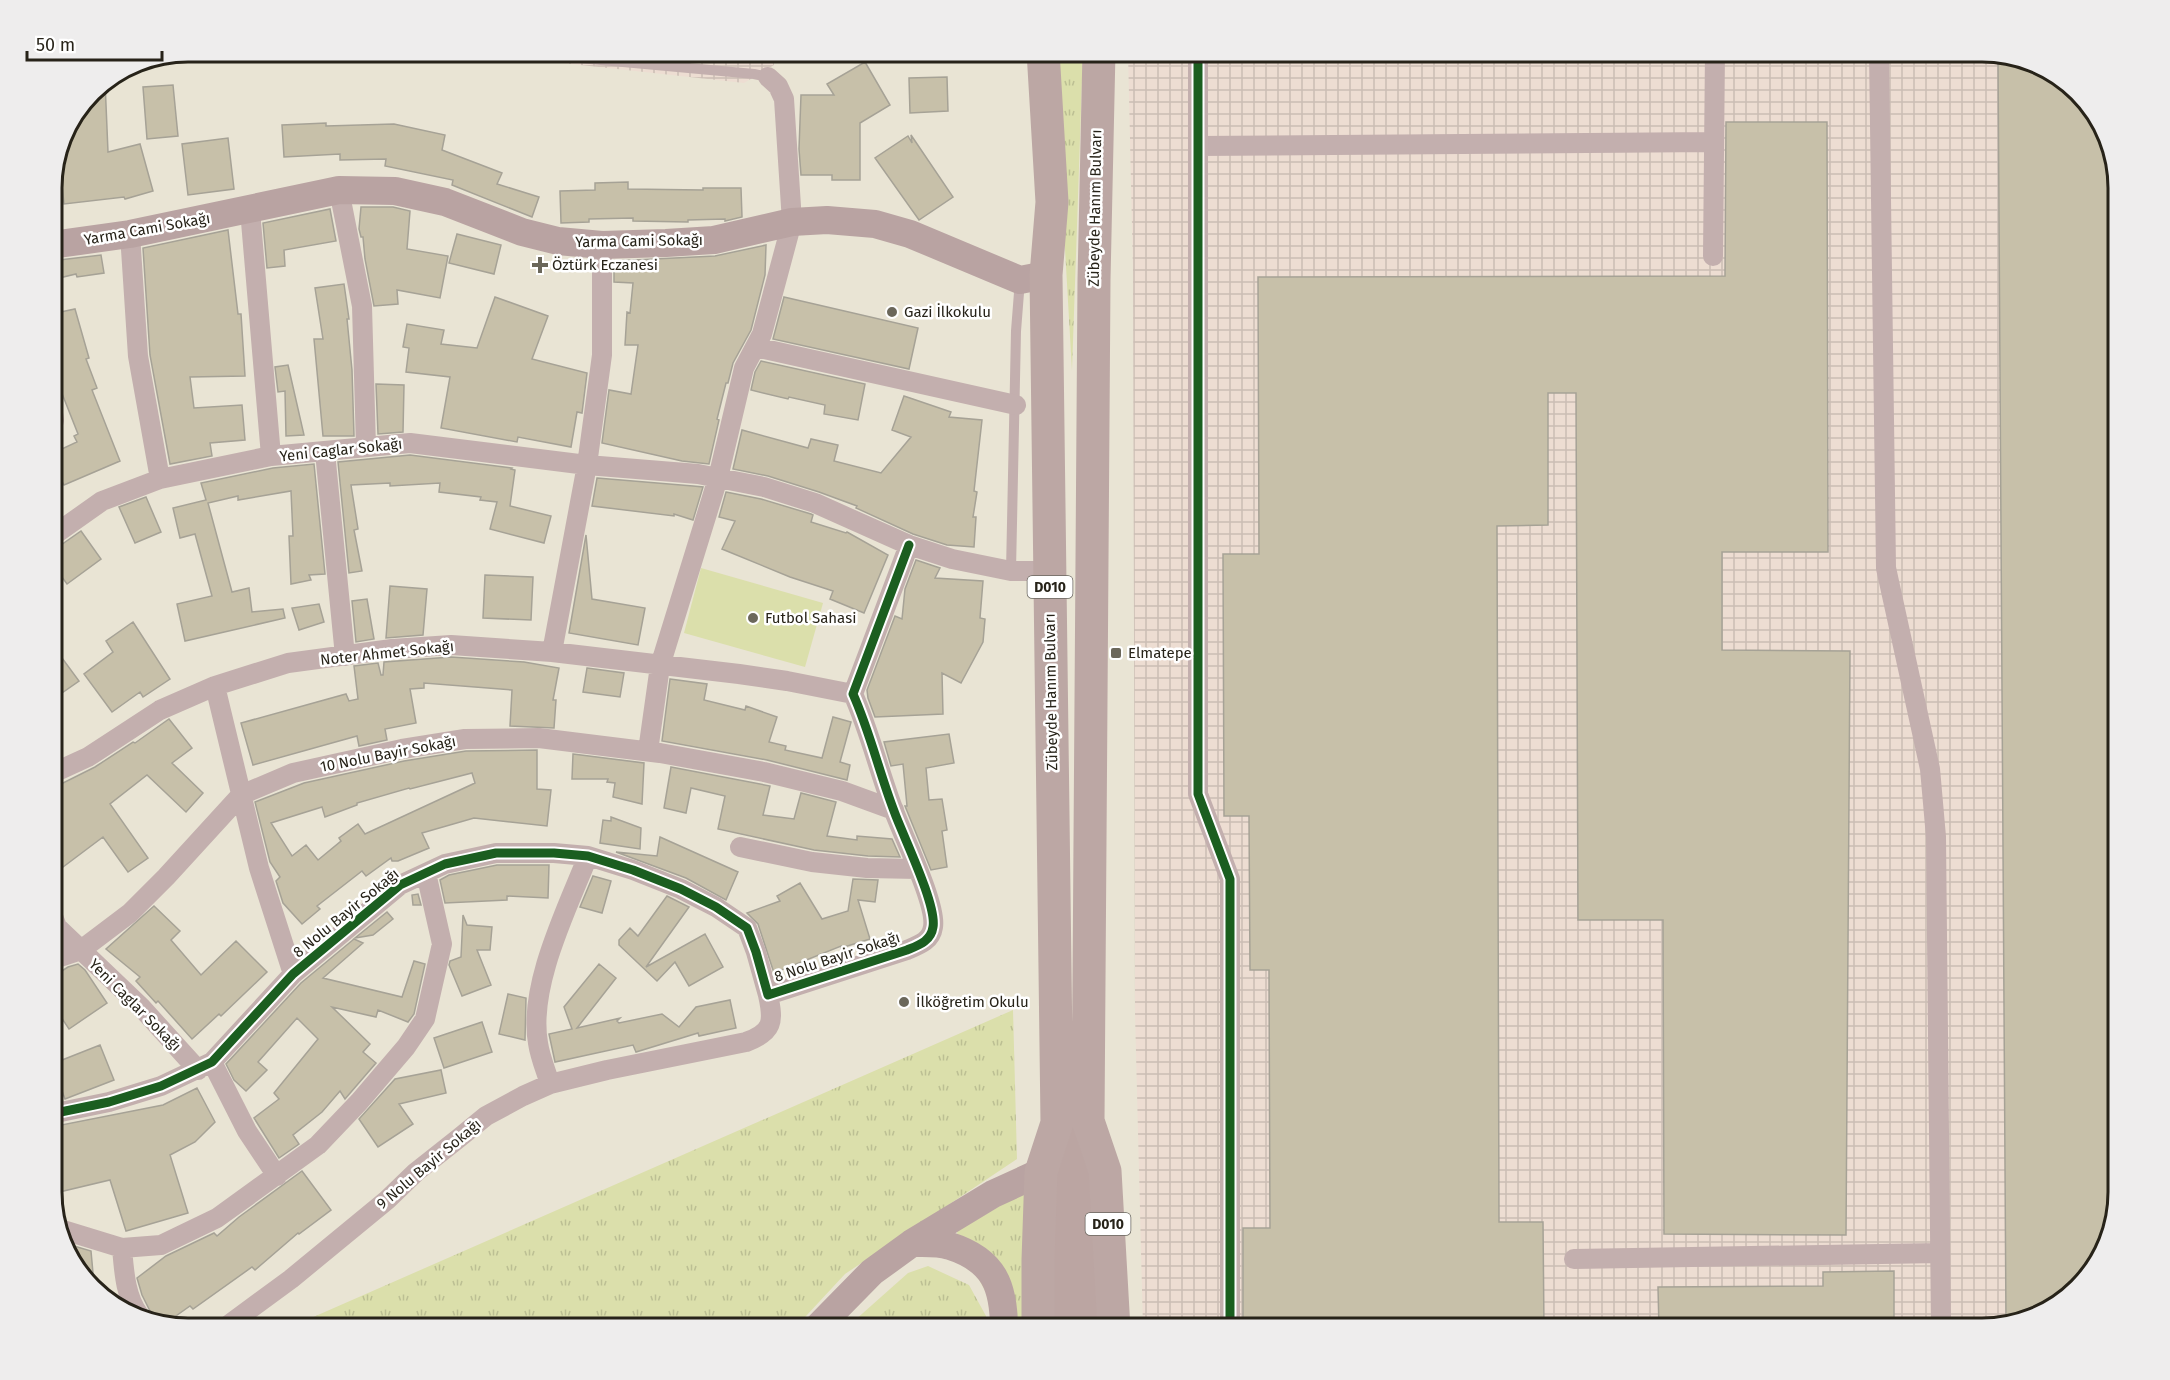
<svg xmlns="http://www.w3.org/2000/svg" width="2170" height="1380" viewBox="0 0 2170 1380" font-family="'Fira Sans',sans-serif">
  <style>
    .industrial { fill: url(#industrial-grid) }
    .grass { fill: url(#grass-tufts) }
    .green { fill: #dbdfab }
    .building { fill: #c7c0a9; stroke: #a6a296; stroke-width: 1.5; fill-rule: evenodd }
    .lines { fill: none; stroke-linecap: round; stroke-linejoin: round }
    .lane { stroke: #c3afae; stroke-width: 10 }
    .street { stroke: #c3afae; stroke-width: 20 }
    .secondary { stroke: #b9a3a2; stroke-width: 28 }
    .primary { stroke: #bba5a2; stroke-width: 32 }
    .highway { stroke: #bca7a4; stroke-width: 33 }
    .cycleway-casing { stroke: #fff; stroke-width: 13 }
    .cycleway { stroke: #1b5e20; stroke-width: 9 }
    .poi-dot { fill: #6b675a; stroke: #fff; stroke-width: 2 }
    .labels { text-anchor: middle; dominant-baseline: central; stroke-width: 5; stroke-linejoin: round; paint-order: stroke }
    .shield { fill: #fff; stroke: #68655e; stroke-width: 1.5 }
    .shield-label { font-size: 14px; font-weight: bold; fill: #272319 }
    .street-label { font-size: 15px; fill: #272319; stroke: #fff }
    .poi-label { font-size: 15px; fill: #272319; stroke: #fff; text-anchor: start }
    .rim { fill: none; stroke: #272319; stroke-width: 3 }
  </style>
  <defs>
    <pattern id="industrial-grid" width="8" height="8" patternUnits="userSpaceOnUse" patternTransform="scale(1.5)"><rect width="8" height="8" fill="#edddd2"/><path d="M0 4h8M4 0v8" fill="none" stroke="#cbbdb4"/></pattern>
    <pattern id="grass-tufts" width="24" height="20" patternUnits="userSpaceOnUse" patternTransform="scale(1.5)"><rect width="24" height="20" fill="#dbdfab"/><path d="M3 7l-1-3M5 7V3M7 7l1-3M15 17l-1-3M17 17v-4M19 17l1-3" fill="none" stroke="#bcbf93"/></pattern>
  </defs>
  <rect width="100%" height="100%" fill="#e9e4d4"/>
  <path class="industrial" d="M187,51h587v14l-30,18 -200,-22 -199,-8 -216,13 6,-5z
    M878,51h145v2h-144z
    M1128,51h855l75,23 43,45 18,68v1006l-23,75 -45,43 -68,18h-840l-8,-316 -2,-742z"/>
  <path class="grass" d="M1053,51h30l-11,320 -17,-297z
    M1013,1010l4,149 -172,115 -51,55h-508z
    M1027,1190l-1,139h-20l-48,-88 -1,-10z
    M928,1266l41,19 17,31v13h-141l63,-56z"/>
  <path class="green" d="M701,568l122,35 -18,64 -121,-34z"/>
  <path class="building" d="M1998,56l60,18 43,45 18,68v1006l-23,75 -45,43 -45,12z
    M865,62l25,43 -30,18v57h-28v-5h-31l-2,-26 2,-54h33l-7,-11z
    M947,77l1,34 -38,2 -1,-35z
    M105,81l3,71 32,-8 13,47 -28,8 -1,-2 -60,7 -5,-47h2l1,-22 29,-44z
    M173,85l5,51 -31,3 -4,-52z
    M1726,122h101l1,430h-106v98l128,1 -4,584 -182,-1 -1,-314h-85l-2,-527h-28v132l-51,1 2,696h44l1,107h-301v-101h27l-1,-258h-19l-1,-154h-25l-1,-262h36l-1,-277 467,-1z
    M326,123v3l68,-2 51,11 -3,15 60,23 -5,11 42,13 -7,20 -80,-32 1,-5 -68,-14 1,-7 -46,1v-6l-56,3 -2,-32z
    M911,135l42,62 -34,23 -44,-62 33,-22 4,7z
    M228,138l6,51 -46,6 -6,-51z
    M628,182v7l75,1v-2h38l1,29 -17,4v-2l-37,1v2l-55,-1v-3l-44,1v3l-28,1 -1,-32 35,-1v-7z
    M361,207h32l17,4 -3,38 41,7 -8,42 -43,-8 1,14 -24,2 -9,-47 -2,-22h-2l-2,-8z
    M330,209l6,32 -52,9 1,16 -18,2 -4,-45z
    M228,230l10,84h3l4,62 -55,1 4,31 48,-3 3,35 -35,3 2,13 -42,8 -20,-109 -7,-107z
    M457,234l44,11 -7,29 -45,-11z
    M766,245l-1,30 -14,55 -18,33 -5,20h-2l-9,36 2,1 -10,44 -27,-3 -80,-18 7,-53 22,4 7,-49h-13l2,-33 3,1 3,-30 -19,-1v-21l101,-5z
    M101,255l3,18 -27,4 -1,-3 -25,6v-19z
    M344,284l5,35h-2l5,51 2,66h-31l-9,-97h9l-8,-51z
    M495,297l53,19 -16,43 55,14 -5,40 -5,-1 -6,35 -53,-10 -1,5 -76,-14 9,-51 -44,-5 3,-24 -6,-1 4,-23 37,6 -3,14 36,4z
    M784,297l134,31 -9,41 -136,-30z
    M75,309l14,49 -3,1 11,29 -5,2 28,71 -56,24 -13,-26v-5l26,-12 -3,-6 4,-2 -17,-43 -5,-4 -4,-10 4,-1 -5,-13v-49z
    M761,361l104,23 -7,36 -34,-6 1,-9 -36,-8 -1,2 -37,-9 4,-18z
    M288,365l16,70 -18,1 -1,-45 -7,1 -3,-25z
    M376,384l28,1 -1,47 -25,2z
    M904,396l47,16 -2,5 33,3 -8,71 3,1 -4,25h3l-2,30 -27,-2 -34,-11 -57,-26 1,-2 -38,-14 -51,-16 -35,-7 9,-39 66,18 3,-9 27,6 -4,16 47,12 30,-36 -19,-7z
    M410,455l102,13 -1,1 4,1 -5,36 41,10 -7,27 -54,-14 7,-27 -17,-2 1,-3 -42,-5 1,-9 -50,3v-3l-39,2 7,44 -4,1 8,41 -13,2 -11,-111z
    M314,464l11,110 -16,1 2,5 -20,4 -2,-48h4l-2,-45 -53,9v-4l-30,7 24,89 17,-4 3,24 31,-3 2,9 -100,23 -8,-37 35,-8 -17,-62 -15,4 -7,-30 33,-8 -5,-17 72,-15z
    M597,478l96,8 10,1 -10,33 -19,-6v2l-82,-10z
    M726,492l35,7 50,15 2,1 -2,7 35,11 1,-1 41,23 -24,58 -34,-14 3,-8 -43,-14 -68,-28 13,-28 -16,-4z
    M146,497l15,35 -26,11 -16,-36z
    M81,531l20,28 -34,25 -16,-22v-13l7,-2z
    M586,535l6,64 53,9 -7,37 -69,-12z
    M916,560l24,8 -5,10 48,3 -3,37 5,1 -2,23 -22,41 -19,-10 1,41 -68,3 -7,-19 -1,-8 28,-74 7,3 3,-30z
    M485,575l48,2 -2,43 -48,-2z
    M390,586l37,3 -4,46 -37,3z
    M367,599l7,40 -18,3 -4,-41z
    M319,604l5,18 -25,8 -7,-22z
    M133,622l37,57 -27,18 -3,-5 -28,20 -28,-38 29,-22 -7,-11z
    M51,643l28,38 -20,14 -8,-10z
    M451,657l73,5 35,6 -6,32h3l-2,28 -44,-2 2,-36 -88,-7v5l-14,1 6,34 -31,6 2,11 -28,6 -2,-10 -104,29 -12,-42 105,-29 3,7 9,-2 -4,-33 24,-3 3,12h2l1,-13z
    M587,668l37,5 -4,24 -37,-5z
    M670,679l37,5 -3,16 41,10 1,-4 31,11 -8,25 17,4 -1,4 37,8 11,-41 18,5 -11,40 10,3 -3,15 -80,-20 -105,-19z
    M169,719l23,29 -20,15 31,30 -17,19 -39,-37 -37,29 38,54 -20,14 -25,-35 -52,39v-87l44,-22 38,-25 2,1z
    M949,734l5,29 -28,5 3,32 13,-1 5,31 -5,1 5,36 -16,3 -26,-64h2l-4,-42 -12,2 -7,-24z
    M537,750v39l14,1 -4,36 -73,-8 -52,15 7,15 -31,13h-6l-1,-3 -25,18 -4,-5 -45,35 3,3 -18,15 -19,-21 -7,-22 4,-4 -10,-15 -15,-60 49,-19 100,-22 62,-10zM472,773l3,10 -110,51 -7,-10 -19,14 2,3 -23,19 -12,-15 -14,11 -21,-33 51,-16 3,10 32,-12v-2l52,-15 1,1z
    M573,754l71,9 -2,41 -29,-7 2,-14 -8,-1 1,-3h-36z
    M671,767l99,19 -7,29 31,4 7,-26 35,9 -9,34 30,4v-4l35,3 8,18 -32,-1 -54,-6 -96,-21 7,-33 -34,-8 -5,25 -22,-5z
    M611,817l30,11 -1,21 -40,-6 3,-23 8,1z
    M660,837l78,35 -12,28 -40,-22 -70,-26 41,4z
    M497,865h52l-1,33 -41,-2v4l-62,3 -5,-23 9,-5z
    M593,876l18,5 -9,32 -22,-6z
    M853,879l25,1 -3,22 -17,-2 12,39 -29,9v-2l-67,27 -16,-49 -11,-11 33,-12 -3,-5 23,-13 22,36 26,-8z
    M418,894l3,11h-8l-1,-10z
    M667,896l22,11 -43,60 59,-33 18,33 -34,19 -14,-24 -18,19 -38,-36v-5l11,-12 8,8z
    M154,906l26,25 -9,9 30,35 35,-34 31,31 -46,44 -2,-2 -27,25 -34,-38 -2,2 -20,-22 4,-4 -34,-28z
    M387,912l6,7 -20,16 -18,3z
    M463,915l4,10 25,2 -2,23h-13l14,35 -29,11 -13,-31 1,-4 11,-4z
    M354,939l9,4 -40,35 79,19 12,-36 11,3 -11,50 -6,8 -30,-12 -2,7 -44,-10 38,37 -7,8 13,11 -31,36 -5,-8 -18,21 -29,23 6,9 -20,14 -25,-40 25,-19 -5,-6 44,-54 -21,-21 -39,44 9,8 -21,21 -12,-11 -8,-16 75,-81z
    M78,964l7,6 22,33 -38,26 -18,-27v-24l17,-11z
    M599,964l17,14 -39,50 43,-10 -3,3 2,2 43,-9 17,13 17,-20 34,-7 6,28 -37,8 -1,-3 -62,19 -3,-7 -78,17 -6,-28 23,-5 -8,-22z
    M508,994l18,4 -1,42 -26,-6z
    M482,1022l10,30 -48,16 -10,-30z
    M100,1045l14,35 -49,19 -13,-35z
    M441,1070l5,23 -47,11 14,20 -35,23 -19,-28 36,-40z
    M197,1088l18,34 -20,20 -25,13 18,58 -62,18 -16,-51 -59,14v-67l112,-22z
    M302,1171l29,39 -32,24 -1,-1 -43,37 -3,-3 -59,42 -3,-3 -24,17 -12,-4 -12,-24 -5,-17 29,-22 48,-23 3,3 22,-19z
    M64,1243l27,8 2,22 -12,1 -12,-13z
    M1894,1271v58h-235l-1,-42 165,-1v-14z"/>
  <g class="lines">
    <path class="lane" d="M503,51l251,23 14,3
      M675,66l1,-15
      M1011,571l5,-240 4,-51"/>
    <path class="street" d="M1198,51v743l32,85v450
      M1879,51l7,517 44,201 6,68 5,492
      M1198,146l516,-4
      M339,190l23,116 4,141
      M250,210l21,246
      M130,234l8,122 22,123
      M1713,256l2,-205
      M755,347l261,58
      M51,398l3,22 -3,12
      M325,452l20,204
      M51,537l51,-36 58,-22 111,-23 139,-13 177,22 111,9 66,13 51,16 94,42 43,14 59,12h39
      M552,652l35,-187 15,-110v-110
      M215,686l44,182 34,106
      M648,751l12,-85 58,-188 26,-110 18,-34 30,-112 -8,-123 -6,-13 -10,-9
      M51,774l37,-17 72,-47 55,-24 73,-23 104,-14 59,-4 101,7 187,22 48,7 66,13
      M740,847l72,15 55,6 51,1
      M51,911l6,16 84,80 57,63
      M51,960l30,-10 49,-37 36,-36 75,-82 52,-22 109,-24 63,-10 74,-1 121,15 104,19 78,19 52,19
      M212,1062l35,69 30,45
      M550,1084c-4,-13 -10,-27 -12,-41 -10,-57 29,-134 50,-187
      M51,1114l58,-12 52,-16 51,-24 81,-88 107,-89 45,-21 51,-11h58l34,3 45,14 48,19 35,18 31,21 9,24 12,43 139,-45c12,-5 24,-9 26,-23 4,-22 -30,-91 -39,-116 -15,-39 -24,-79 -41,-117l56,-149
      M60,1229l62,19 39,-3 56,-27 101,-73 41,-43 47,-55 19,-28 17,-75 -16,-71
      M122,1248c2,22 3,48 17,67
      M1574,1259l366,-6
      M223,1329l68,-50 96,-79 29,-28 43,-34 27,-22 37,-20 27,-12 57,-14 139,-28c27,-10 28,-20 22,-47"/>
    <path class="secondary" d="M51,245l79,-11 209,-44 56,1 50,11 77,30 36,9 44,4 64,-2 48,-3 78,-18 35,-2 48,4 35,10 110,46 26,-5
      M912,1243c12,0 27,-1 38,3 44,14 54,40 54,83
      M816,1329l56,-57 40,-29 81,-49 48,-22"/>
    <path class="primary" d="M1057,1126l7,136v67
      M1088,1329v-200"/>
    <path class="highway" d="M1099,51l-5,229 -6,841 17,50 9,158
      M1038,1329v-69l3,-88 16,-49 -11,-848 6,-73 -9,-151"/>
    <defs>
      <path id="cycleway" d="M1198,51v743l32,85v450
        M51,1114l58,-12 52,-16 51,-24 81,-88 107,-89 45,-21 51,-11h58l34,3 45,14 48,19 35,18 31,21 9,24 12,43 139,-45c12,-5 24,-9 26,-23 4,-22 -30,-91 -39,-116 -15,-39 -24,-79 -41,-117l56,-149"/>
    </defs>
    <use href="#cycleway" class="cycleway-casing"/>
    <use href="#cycleway" class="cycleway"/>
  </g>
  <g class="poi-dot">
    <path d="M537 256h6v6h6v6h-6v6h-6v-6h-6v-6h6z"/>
    <circle cx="892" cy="312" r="6"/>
    <circle cx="753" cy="618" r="6"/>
    <rect x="1110" y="647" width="12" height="12" rx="3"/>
    <circle cx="904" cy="1002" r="6"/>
  </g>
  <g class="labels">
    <g class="shield">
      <rect x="1027.5" y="576" width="45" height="22" rx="4.5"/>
      <rect x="1085.5" y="1213" width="45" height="22" rx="4.5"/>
    </g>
    <g class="shield-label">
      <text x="1050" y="587">D010</text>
      <text x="1108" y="1224">D010</text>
    </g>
    <g class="street-label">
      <text transform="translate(1095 208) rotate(-89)">Zübeyde Hanım Bulvarı</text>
      <text transform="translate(147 229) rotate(-10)">Yarma Cami Sokağı</text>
      <text transform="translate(639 241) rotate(-1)">Yarma Cami Sokağı</text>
      <text transform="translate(341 450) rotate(-6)">Yeni Caglar Sokağı</text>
      <text transform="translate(387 653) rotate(-6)">Noter Ahmet Sokağı</text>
      <text transform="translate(1051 692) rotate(-91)">Zübeyde Hanım Bulvarı</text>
      <text transform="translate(388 754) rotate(-11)">10 Nolu Bayir Sokağı</text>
      <text transform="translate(346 913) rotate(-39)">8 Nolu Bayir Sokağı</text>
      <text transform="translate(837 957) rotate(-18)">8 Nolu Bayir Sokağı</text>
      <text transform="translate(135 1005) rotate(45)">Yeni Caglar Sokağı</text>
      <text transform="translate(429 1164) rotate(-40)">9 Nolu Bayir Sokağı</text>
    </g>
    <g class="poi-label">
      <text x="552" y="265">Öztürk Eczanesi</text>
      <text x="904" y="312">Gazi İlkokulu</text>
      <text x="765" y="618">Futbol Sahasi</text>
      <text x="1128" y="653">Elmatepe</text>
      <text x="916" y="1002">İlköğretim Okulu</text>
    </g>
  </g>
  <path d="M0 0H2170V1380H0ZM188 62H1982A126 126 0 0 1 2108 188V1192A126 126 0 0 1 1982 1318H188A126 126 0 0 1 62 1192V188A126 126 0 0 1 188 62Z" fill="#eeeded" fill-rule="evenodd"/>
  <path class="rim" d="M188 62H1982A126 126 0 0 1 2108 188V1192A126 126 0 0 1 1982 1318H188A126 126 0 0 1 62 1192V188A126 126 0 0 1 188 62Z"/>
  <path d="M27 51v9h135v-9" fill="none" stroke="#272319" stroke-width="3"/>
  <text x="36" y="51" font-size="18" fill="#272319" stroke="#ffffff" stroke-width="4.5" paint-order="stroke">50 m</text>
</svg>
